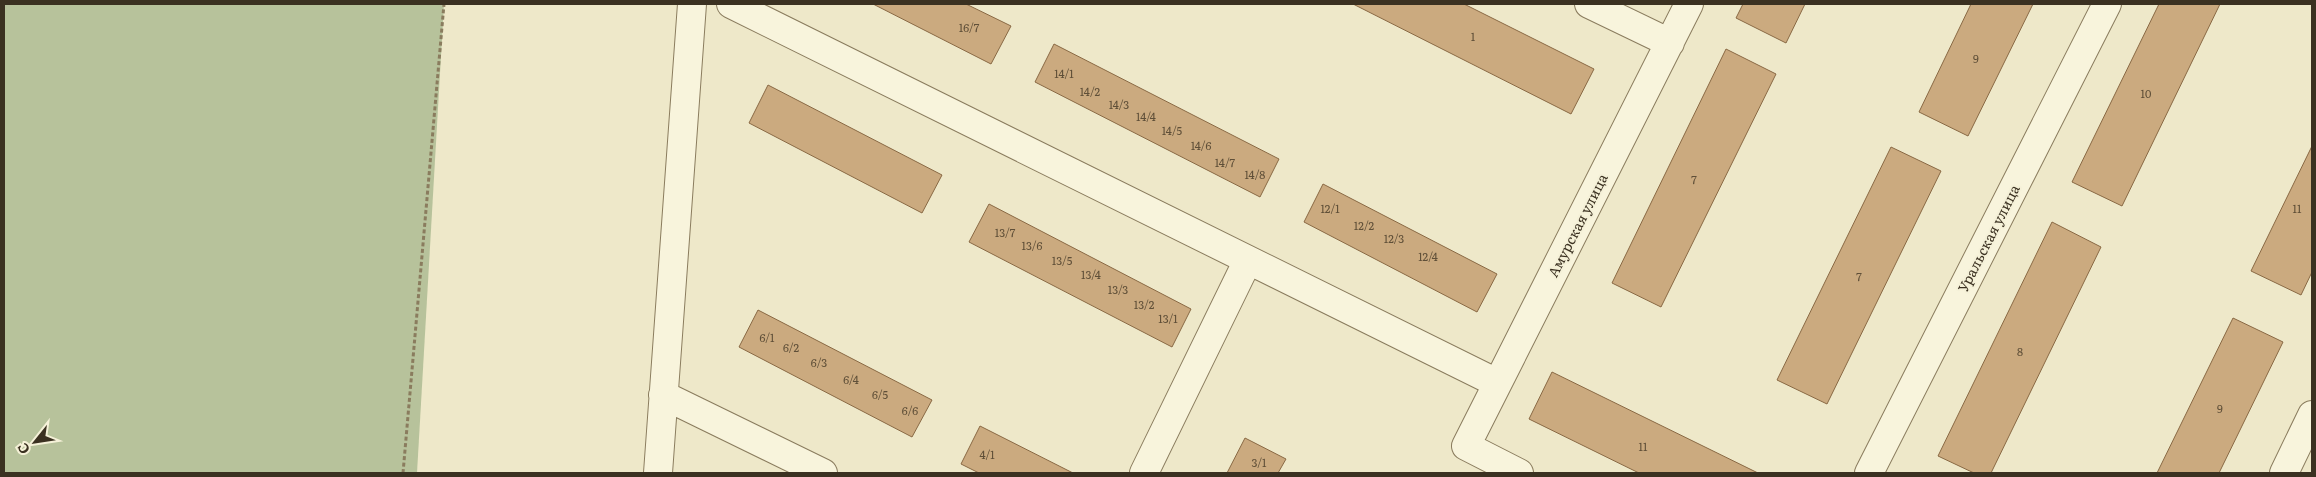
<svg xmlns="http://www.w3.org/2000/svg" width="2316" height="477" viewBox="0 0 2316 477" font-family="Literata,serif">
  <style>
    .cemetery { fill: #b7c29b }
    .building { fill: #cbaa7f; stroke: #896944 }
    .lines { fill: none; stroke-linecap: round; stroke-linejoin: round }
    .minor-casing { stroke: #8a7c5e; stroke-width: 30 }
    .path { stroke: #8a7c5e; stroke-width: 3; stroke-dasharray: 4 2.5; stroke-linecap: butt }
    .minor { stroke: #f8f4dc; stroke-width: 28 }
    .labels { text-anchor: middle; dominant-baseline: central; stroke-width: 4; stroke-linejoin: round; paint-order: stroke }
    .number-label { font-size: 11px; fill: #5f4f38 }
    .street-label { font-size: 14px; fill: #3b3121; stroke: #f5f1d8 }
  </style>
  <rect width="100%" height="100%" fill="#eee8c9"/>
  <path class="cemetery" d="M4,4h440l-27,469h-413z"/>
  <path class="building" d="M873,4h93l45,22 -20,38z
    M1353,4h111l130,65 -23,45z
    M1743,4h62l-19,39 -50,-25z
    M1971,4h62l-65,132 -49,-24z
    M2159,4h61l-98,202 -50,-24z
    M1054,44l225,115 -19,38 -225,-115z
    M1726,49l50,25 -115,233 -49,-24z
    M768,85l174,90 -20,38 -173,-90z
    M2312,146v126l-11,23 -50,-24z
    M1891,147l50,24 -114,233 -50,-24z
    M1323,184l174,90 -20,38 -173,-90z
    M989,204l202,105 -19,38 -203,-105z
    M2052,222l49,25 -110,226h-17l-36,-17z
    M758,310l174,90 -20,37 -173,-90z
    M2233,318l50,24 -64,131h-62z
    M1552,372l206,101h-119l-110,-54z
    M980,426l93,47h-94l-18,-9z
    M1245,438l41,21 -8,14h-51z"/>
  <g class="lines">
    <defs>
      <path id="minor" d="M731,4l766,379
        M1589,4l81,39
        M663,395l160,78
        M658,473l34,-469
        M1144,473l104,-213
        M1519,473l-53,-27 223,-442
        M1869,473l238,-469
        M2284,473l28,-58"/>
    </defs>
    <use href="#minor" class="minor-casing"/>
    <path class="path" d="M403,473l41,-469"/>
    <use href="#minor" class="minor"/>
  </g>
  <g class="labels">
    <g class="number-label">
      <text x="969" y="27">16/7</text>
      <text x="1473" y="36">1</text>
      <text x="1976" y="58">9</text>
      <text x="1064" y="73">14/1</text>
      <text x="1090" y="91">14/2</text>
      <text x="2146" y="93">10</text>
      <text x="1119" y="104">14/3</text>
      <text x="1146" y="116">14/4</text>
      <text x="1172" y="130">14/5</text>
      <text x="1201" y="145">14/6</text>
      <text x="1225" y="162">14/7</text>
      <text x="1255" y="174">14/8</text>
      <text x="1694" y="179">7</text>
      <text x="1330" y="208">12/1</text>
      <text x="2297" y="208">11</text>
      <text x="1364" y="225">12/2</text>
      <text x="1005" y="232">13/7</text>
      <text x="1394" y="238">12/3</text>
      <text x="1032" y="245">13/6</text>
      <text x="1428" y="256">12/4</text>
      <text x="1062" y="260">13/5</text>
      <text x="1091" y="274">13/4</text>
      <text x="1859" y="276">7</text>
      <text x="1118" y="289">13/3</text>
      <text x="1144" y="304">13/2</text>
      <text x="1168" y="318">13/1</text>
      <text x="767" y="337">6/1</text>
      <text x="791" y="347">6/2</text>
      <text x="2020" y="351">8</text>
      <text x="819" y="362">6/3</text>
      <text x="851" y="379">6/4</text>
      <text x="880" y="394">6/5</text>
      <text x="2220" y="408">9</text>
      <text x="910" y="410">6/6</text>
      <text x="1643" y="446">11</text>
      <text x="987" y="454">4/1</text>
      <text x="1259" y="462">3/1</text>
    </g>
    <g class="street-label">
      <text transform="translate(1577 225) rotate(-63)">Амурская улица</text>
      <text transform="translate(1988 238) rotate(-63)">Уральская улица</text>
    </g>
  </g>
  <rect width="2316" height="477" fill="none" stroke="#3b3121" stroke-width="10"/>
  <g transform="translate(35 442) rotate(240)" stroke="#f5f1d8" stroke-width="4" paint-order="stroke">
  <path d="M0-4L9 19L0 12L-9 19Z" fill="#3b3121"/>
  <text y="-8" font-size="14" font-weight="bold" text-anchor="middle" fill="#3b3121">С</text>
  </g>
</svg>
